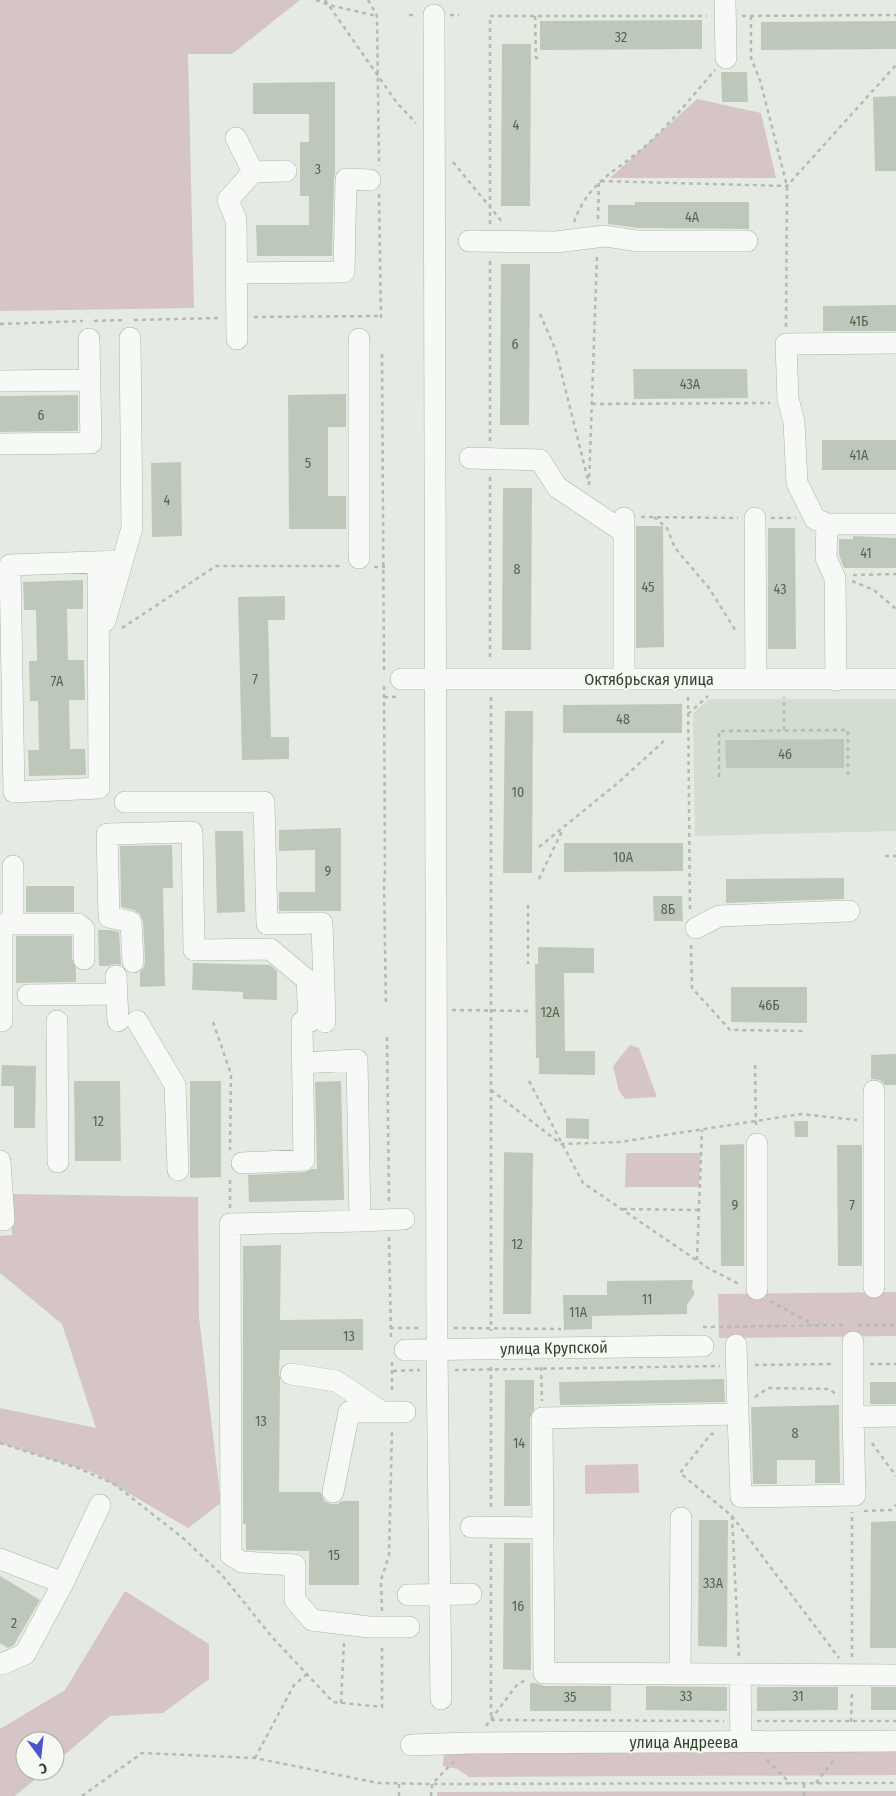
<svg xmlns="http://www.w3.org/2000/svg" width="896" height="1796" viewBox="0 0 896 1796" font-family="'Fira Sans Condensed',sans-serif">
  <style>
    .built { fill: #d4ddd1 }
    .green { fill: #d5c5c7 }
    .building { fill: #bec8ba }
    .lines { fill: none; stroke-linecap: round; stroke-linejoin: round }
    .minor-casing { stroke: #abb5a8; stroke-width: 22 }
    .path { stroke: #b4bbb1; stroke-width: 2.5; stroke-dasharray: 4 4; stroke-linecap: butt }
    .minor { stroke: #f7f9f6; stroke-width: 21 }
    .labels { text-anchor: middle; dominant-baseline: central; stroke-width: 4; stroke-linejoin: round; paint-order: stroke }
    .number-label { font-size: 14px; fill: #54644f }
    .street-label { font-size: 16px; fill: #31432b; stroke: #f5f8f3 }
  </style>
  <rect width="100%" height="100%" fill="#e5ebe3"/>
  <path class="built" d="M709,699h187v132l-201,5 -2,-123z"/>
  <path class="green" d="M0,0h300l-68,54h-44l6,254 -194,3z
    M697,99l64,14 15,65h-166z
    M630,1045l9,3 18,49 -32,2 -6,-8 -6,-25z
    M626,1153h75l-2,34h-74z
    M11,1194l187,3 1,120 22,186 -33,25 -94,-55 -94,-30v-35l96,20 -34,-104 -62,-51v-37l12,-1z
    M896,1292v44l-177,2 -1,-44z
    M638,1464l1,29 -54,1v-29z
    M125,1591l84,53v35l-46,34 -53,3 -55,47v-22h-30v30h20l-30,25h-15v-67l65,-39z
    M896,1749v26l-427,2 -11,-8 -15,-3 1,-14z
    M896,1791v5h-459v-4z"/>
  <path class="building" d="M702,20v29l-162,1v-29z
    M896,21v28l-135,1v-28z
    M502,44h29l-1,162h-29z
    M721,72h26l1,30h-26z
    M335,82v91l-1,6 -2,77h-75l-1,-31h53v-29h-9v-54h9v-28h-56v-31z
    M896,96v75h-21l-2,-74z
    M635,202h114v27l-111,-1 -30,-4v-19h27z
    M501,264h29l-1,161h-29z
    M896,305v26h-73v-25z
    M633,369h114l1,29 -114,1z
    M346,394v33h-18v69h18v33h-57l-1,-134z
    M78,395v36l-78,1v-36z
    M822,440h74v30h-74z
    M181,462l1,74 -30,1 -1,-74z
    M503,488h29l-1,162h-29z
    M636,526h27l1,121 -28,1z
    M768,528h27l1,121h-28z
    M853,536l43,2v30h-52l-5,-13v-16h14z
    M83,580v29h-16l1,51h16l1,40h-16l1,49h15l1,26 -57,1 -1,-26h11l-1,-49h-8l-1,-40h8l-1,-51h-12l-1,-28z
    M285,596v24h-17l3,117h18v22l-47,1 -4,-163z
    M682,704v29h-119v-28z
    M505,711h28l-1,162h-29z
    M844,739v29h-118l-1,-28z
    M341,828v83h-62v-19h36v-42l-36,1v-21z
    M215,831h28l2,81 -28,1z
    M564,843h119v28l-119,1z
    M172,845l1,43h-10l2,98 -25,1v-15l4,-5 1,-6 -2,-40 -3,-7 -6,-4 -13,-3 -1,-61z
    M844,878v21l-118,4v-24z
    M26,886h48v26h-48z
    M653,896h29l1,25h-29z
    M98,930h12l9,2 2,33 -6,-1 -7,2h-9z
    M16,936h56v23l4,9v14l-60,1z
    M538,947l56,1v25h-30l1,78h30v24l-56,-1v-16h-3l-1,-94h3z
    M193,963l77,2 7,6v29l-34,-1v-7l-51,-2z
    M731,987h76v36l-76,-1z
    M896,1054v31h-11l-5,-5 -9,-1v-24z
    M2,1065l34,1 -1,62h-21v-42h-13z
    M74,1081h46l1,80h-46z
    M190,1081h31v96l-31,1z
    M341,1081l3,119 -95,2 -1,-27 57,-3 7,-3h5l-2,-87z
    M566,1118l23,1v20l-23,-1z
    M794,1121h14v16h-13z
    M744,1144v122h-23l-1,-121z
    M837,1145h25v121h-24z
    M504,1152l29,1 -2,161h-28z
    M281,1245l-1,75 83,-1v31h-83l-1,23 1,6 -1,113h42l3,9 7,3h6l5,-3h17v84h-50v-34l-63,-1v-26h-3v-278z
    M693,1280l-1,8 3,5 -8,12v9l-95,2v13l-28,1 -1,-35h44v-14z
    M724,1379l1,23 -165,3 -1,-23z
    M505,1380h29v29l-4,9v88h-26z
    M870,1382h26v22h-26z
    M839,1405l1,78h-25v-23h-38v24h-24l-2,-77z
    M699,1520h29l-1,127 -29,-1z
    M896,1521v127h-26l1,-126z
    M504,1543h26l1,127 -28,-1z
    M0,1576l40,24 -26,45 -6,3 -8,-5z
    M530,1683h6l8,3h67v25h-81z
    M646,1686l81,1v24l-81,-1z
    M757,1687h81v23l-81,1z
    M871,1687h25v23h-25z"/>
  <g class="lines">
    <defs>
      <path id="minor" d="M725,0l1,58
        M434,15l3,1335 4,349
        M236,138l17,34 -25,28 8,20 1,119
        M253,172l33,-1
        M469,241l87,1 49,-6 32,5h110
        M236,273l108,-1 2,-93 24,1
        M359,339v219
        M0,381l90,-1
        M0,444l91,-1 -2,-104
        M470,458l70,2 17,27 67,45
        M755,518l1,161
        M827,524l-12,-5 -18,-36 -3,-61 -6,-23 -2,-55 110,-1
        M98,562l1,226 -85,4 -4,-227 112,-4
        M105,621l27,-93 -2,-190
        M624,678v-160
        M401,679h495
        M836,680l-1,-102 -9,-20 1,-34h69
        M125,802h139l3,122 55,-1 3,99
        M13,924v-58
        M696,928l23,-12 130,-5
        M133,962l-2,-40 -22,-5 -2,-83 85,-2 2,118 76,-1 37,31 2,42
        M116,976l2,45
        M28,995l89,-1
        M2,1021v-97h76l6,5v30
        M57,1021l1,141
        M137,1021l38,64 3,85
        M302,1063l55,-3 3,161 44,-2
        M874,1091v196
        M757,1144v145
        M0,1161l4,59
        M242,1163l62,-3 -2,-138
        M360,1221l-130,3 1,331 11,7 53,3v35l17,20 57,7h40
        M853,1342v75l43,-1
        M736,1345l2,69 -196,4 2,255 352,2
        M405,1350l298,-4
        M291,1374l45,7 46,31h23
        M738,1414l3,83 114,-2 -2,-78
        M333,1492l16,-80h33
        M471,1527l71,1
        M0,1559l63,24 37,-78
        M408,1595l63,-1
        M0,1663l2,1 23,-10 38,-71
        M680,1674l1,-156
        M740,1674l1,68
        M411,1745l60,-2 425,-2"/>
    </defs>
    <use href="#minor" class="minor-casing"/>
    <path class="path" d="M316,0l13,5 48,11
      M325,0l72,103 19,20
      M368,0l9,16 2,150
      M409,15h8
      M450,15h9
      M535,16l1,42h6
      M742,16l154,-1
      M751,16v42l9,22 27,106 -1,141
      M453,162l50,61
      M379,194l2,128
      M598,219l1,-38 188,5 109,-121
      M574,222c16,-45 49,-53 79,-83 22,-21 42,-46 62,-69
      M490,224v-208h217
      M540,314l16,37 32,129
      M254,317l127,-1
      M134,320l84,-2
      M94,321l29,-1
      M0,324l83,-3
      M382,354l2,316
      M592,404l178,-1
      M490,441v-182
      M490,477v184
      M589,485l8,-230
      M641,517l97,1
      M654,517l13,11 8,20 34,40 28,45
      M771,518h25
      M374,567h11
      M853,575l43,-1
      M852,581l22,9 22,19
      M122,628l94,-62h127
      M384,686l1,185 -1,12 2,123
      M384,697h14
      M491,697v634
      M688,697l2,215
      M688,714l20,-18
      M784,730v-33
      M719,777v-46l129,-1v47
      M539,847l80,-65 46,-42
      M885,856h11
      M539,879l24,-50
      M528,905v59
      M691,945l1,43 38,42 76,1
      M452,1010l76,1
      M213,1022l18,52 -1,76
      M387,1037l2,165
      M755,1065l1,63
      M529,1081l54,102 125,85 31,16
      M491,1090l70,54 59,-2 181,-28 56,6
      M230,1208v-32
      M623,1209l76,1
      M389,1237l2,102
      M697,1260l5,-130
      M770,1301l44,24
      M858,1325h38
      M703,1327l142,-2
      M390,1328h29
      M454,1328l107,1
      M392,1362v32
      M870,1364h26
      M755,1365l80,-1
      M491,1367v144
      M541,1367l1,34
      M455,1370l265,-4
      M393,1371l27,-1
      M755,1397l13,-9 61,1 7,5
      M714,1434h-3l-31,39 52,43 107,142
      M0,1443l78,25 36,16 69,54 39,37 50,62 61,65 49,5v-63
      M872,1443l24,33
      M864,1511l27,-1 5,-5
      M732,1516l7,142
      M491,1544v176
      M382,1611l-1,-31 8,-25 3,-125
      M852,1657v-145
      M341,1703l3,-61
      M491,1720l233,1
      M757,1721h139
      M851,1722l1,-30
      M486,1726l30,-40 12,-8
      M255,1758l39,-73 13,-11
      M767,1760l24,24
      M816,1783l18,-23
      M399,1784v12
      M82,1796l60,-43 113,5 123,25 54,1 464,-1
      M431,1796l1,-12 22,-23
      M804,1796v-12"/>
    <use href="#minor" class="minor"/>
  </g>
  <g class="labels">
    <g class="number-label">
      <text x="621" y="37">32</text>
      <text x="516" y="125">4</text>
      <text x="318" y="169">3</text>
      <text x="692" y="217">4А</text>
      <text x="859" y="321">41Б</text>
      <text x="515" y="344">6</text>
      <text x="690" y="384">43А</text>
      <text x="41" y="415">6</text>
      <text x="859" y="455">41А</text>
      <text x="308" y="463">5</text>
      <text x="167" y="500">4</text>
      <text x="866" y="553">41</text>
      <text x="517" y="569">8</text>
      <text x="648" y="587">45</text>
      <text x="780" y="589">43</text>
      <text x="255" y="679">7</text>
      <text x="57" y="681">7А</text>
      <text x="623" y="719">48</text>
      <text x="785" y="754">46</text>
      <text x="518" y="792">10</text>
      <text x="623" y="857">10А</text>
      <text x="328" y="871">9</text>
      <text x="668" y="909">8Б</text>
      <text x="769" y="1005">46Б</text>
      <text x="550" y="1012">12А</text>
      <text x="98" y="1121">12</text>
      <text x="735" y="1205">9</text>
      <text x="852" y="1205">7</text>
      <text x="517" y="1244">12</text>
      <text x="647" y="1299">11</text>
      <text x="578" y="1312">11А</text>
      <text x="349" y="1336">13</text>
      <text x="261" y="1421">13</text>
      <text x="795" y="1433">8</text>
      <text x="519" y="1443">14</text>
      <text x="334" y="1555">15</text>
      <text x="713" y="1583">33А</text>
      <text x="518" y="1606">16</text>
      <text x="14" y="1623">2</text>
      <text x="686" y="1696">33</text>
      <text x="798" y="1696">31</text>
      <text x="570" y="1697">35</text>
    </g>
    <g class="street-label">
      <text x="649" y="679">Октябрьская улица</text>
      <text transform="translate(554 1348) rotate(-1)">улица Крупской</text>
      <text x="684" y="1742">улица Андреева</text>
    </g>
  </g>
  <g transform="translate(40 1756) rotate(165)"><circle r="24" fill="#f5f8f3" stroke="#a7b0a3"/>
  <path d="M0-4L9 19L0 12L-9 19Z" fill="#4c52cc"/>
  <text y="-8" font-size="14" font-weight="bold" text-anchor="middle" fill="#31432b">С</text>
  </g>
</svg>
